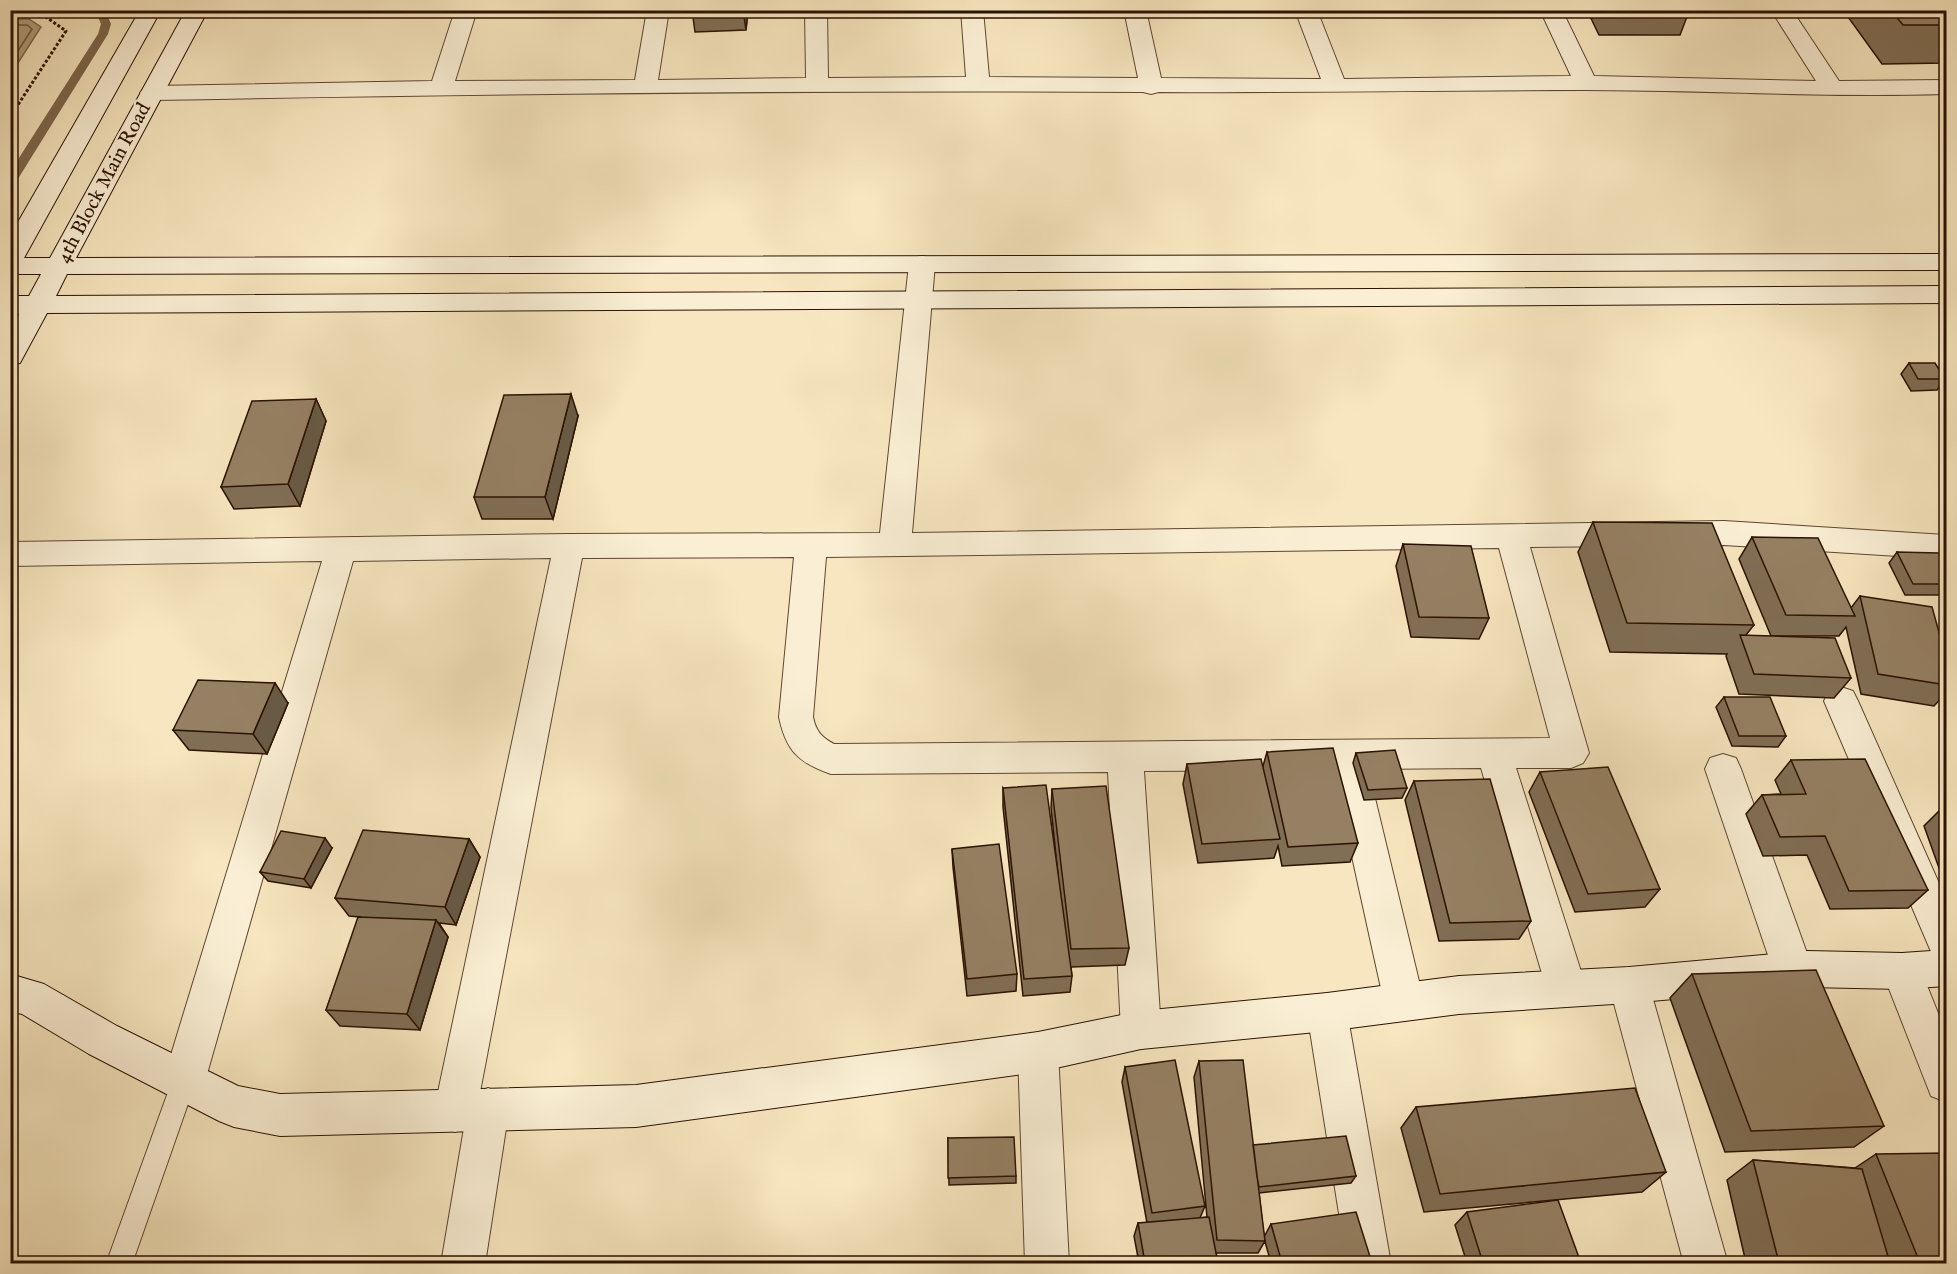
<svg xmlns="http://www.w3.org/2000/svg" width="1957" height="1274" viewBox="0 0 1957 1274" font-family="'IM FELL English',serif">
  <style>
    .water { fill: #b29e7e; stroke: #7c664c; stroke-width: 1.5 }
    .lines { fill: none; stroke-linecap: round; stroke-linejoin: round }
    .shore { stroke: #6e583f; stroke-width: 1.5 }
    .stream { fill: #7c664c; fill-rule: evenodd }
    .lane-casing { stroke: #5e4630; stroke-width: 2 }
    .street-casing { stroke: #5e4630; stroke-width: 2 }
    .secondary-casing { stroke: #2b1100; stroke-width: 2 }
    .path { stroke: #2b1100; stroke-width: 3; stroke-dasharray: 3 2; stroke-linecap: butt }
    .lane { fill: #faefd5; fill-rule: evenodd }
    .street { fill: #faefd5; fill-rule: evenodd }
    .secondary { fill: #faefd5; fill-rule: evenodd }
    .wall { fill: #806e55; stroke: #2b1100; stroke-width: 1.5 }
    .shaded-wall { fill: #685a45; stroke: #2b1100; stroke-width: 1.5 }
    .building { fill: #958063; stroke: #2b1100; stroke-width: 1.5 }
    .labels { text-anchor: middle; dominant-baseline: central; stroke-width: 4.5; stroke-linejoin: round; paint-order: stroke }
    .far-street-label { font-size: 20px; fill: #2b1100; stroke: #faefd5 }
  </style>
  <rect width="100%" height="100%" fill="#f7e6bf"/>
  <filter id="stains"><feTurbulence type="fractalNoise" baseFrequency=".00333" numOctaves="4"/><feColorMatrix values="0 0 0 0 .2 0 0 0 0 .09 0 0 0 0 .02 0 0 0 .5 -.17"/></filter>
  <radialGradient id="worn" r=".72"><stop offset=".6" stop-color="#630" stop-opacity="0"/><stop offset="1" stop-color="#630" stop-opacity=".3"/></radialGradient>
  <path class="water" d="M11,19h18l12,8 -30,47z"/>
  <g class="lines">
    <path class="shore" d="M10,25h17l5,4 -22,34"/>
    <path class="stream" d="M95,10h10l6,14 -3,10 -92,148 -6,3v-13l88,-138 3,-10z"/>
    <defs>
      <path id="lane" d="M184,1069l9,4 3,8 -64,183h-26l66,-183 3,-8z"/>
      <path id="street" d="M455,10h22l-22,71 180,-1 12,-70h22l-11,70 148,-2 -1,-68h22l1,68 138,-1 -5,-67h22l6,67 149,1 -14,-68h22l15,68 160,1 -26,-69h22l27,69 227,-3 -31,-66h22l32,66 222,5 -45,-71h21l47,71 107,-1v14c-120,4 -241,-4 -362,-4 -141,0 -283,3 -425,2l-8,2 -8,-2c-331,-2 -661,2 -991,8l-8,-2 -4,-5 4,-5 8,-2 280,-5z
        M922,256l9,2 4,6 -23,269 812,-12 222,14v24l-222,-14 -194,2 59,206 -6,10 -12,5h-55l70,219 -6,13 -14,6 -14,-6 -6,-13 -65,-219 -113,1 56,233 -6,13 -14,6 -14,-6 -6,-13 -51,-232 -189,1 17,259 -6,14 -14,5 -14,-5 -6,-14 -13,-258 -277,2c-32,-11 -45,-23 -52,-57l15,-160 -212,1 -102,534 8,-4 15,6 6,15 -24,155h-44l23,-136 -9,4 -15,-6 -6,-15 117,-553 -198,3 -148,520 -6,14 -15,6 -15,-6 -6,-14 159,-520 -312,5v-24l559,-8 311,-1 29,-269 4,-6zM1499,548l51,190 -716,6c-13,-7 -18,-13 -21,-27l13,-160z
        M1841,687l12,4 5,10 88,198v60l-14,-5 -108,-253 5,-10z
        M1723,754l13,4 5,11 72,201 -6,13 -14,5 -14,-5 -6,-13 -68,-201 5,-11z
        M1902,953l14,5 30,75v69l-15,-6 -49,-125 6,-13z
        M1629,967l14,5 6,13 79,279h-44l-75,-279 6,-13z
        M1327,993l14,6 6,13 44,252h-44l-40,-252 6,-13z
        M1038,1032l14,6 6,14 11,212h-44l-7,-212 6,-14z"/>
      <path id="secondary" d="M140,10h21l-137,248h26l136,-248h22l-132,248 1870,-4v16l-1879,4 -11,22 1890,-10v17l-1899,10 -27,50 -10,2v-35l9,-16h-9v-18h19l12,-22h-31v-38z
        M1946,950v36l-44,3 -95,-2 -178,16 -170,11 -132,17 -186,18 -103,23 -402,55 -356,9 -46,-9 -15,-6 -130,-67 -67,-40 -12,-3v-37l34,10 73,42 121,60 42,8 356,-9 402,-53 103,-21 186,-18 132,-17 170,-9 178,-16 95,2z"/>
    </defs>
    <use href="#lane" class="lane-casing"/>
    <use href="#street" class="street-casing"/>
    <use href="#secondary" class="secondary-casing"/>
    <path class="path" d="M10,117l56,-86 -30,-21"/>
    <use href="#lane" class="lane"/>
    <use href="#street" class="street"/>
    <use href="#secondary" class="secondary"/>
  </g>
  <path class="wall" d="M692,10h56l-2,20 -51,2z
    M1587,10h99l2,4 -8,21h-81z
    M1843,10h104v53l-65,1z
    M1909,363l36,16 -8,11 -26,1 -10,-17z
    M316,399l10,22 -26,85 -66,3 -13,-22z
    M578,416l-25,103h-71l-8,-22z
    M1593,522l161,103 -8,10 105,43 -17,20 -95,-4 -13,-38 1,-2 -117,-2 -32,-100z
    M1752,537l99,71 9,-12 86,62 1,-1v44l-3,-6 -10,11 -73,-12 -15,-67 -7,9h-68l-32,-77z
    M1403,544l86,74 -10,21 -68,-2 -15,-71z
    M1897,552l50,15v28h-42l-16,-32z
    M1724,697l62,39 -8,11 -46,-1 -16,-39z
    M288,703l-21,51 -78,-4 -16,-20z
    M1267,752l91,91 -8,19 -68,4 -4,-20 -4,12 -76,5 -15,-79 4,-20 76,2z
    M1356,753l51,35 -5,10 -38,2 -11,-37z
    M1791,760l137,130 -20,18 -78,1 -23,-54 -44,1 -17,-42 16,-19 19,-1 -6,-14z
    M1540,772l120,117 -15,18 -70,5 -46,-120z
    M1414,781l117,140 -12,18 -80,2 -34,-141z
    M1003,788l55,86 -7,-66 1,-19 77,159 -4,17 -54,2 1,9 -2,16 -47,4 -20,-189z
    M1943,807h4v76l-3,-1 -20,-56z
    M469,839l11,18 -24,68 -17,-2 9,14 -28,93 -80,-4 -14,-16 34,-93 -11,-1 -14,-18z
    M332,848l-21,40 -43,-7 -8,-9z
    M952,849l65,125 -1,17 -49,5 -14,-129z
    M1692,974l192,152 -30,21 -129,5 -55,-154z
    M1199,1061l54,84 103,31 -5,7 -92,10 5,44 7,-13 101,39h-101l-7,-25 1,3 -7,12h-42l2,10h-79l-5,-27 4,-13h9l-25,-141 3,-15 80,139 -5,12 7,-1 -13,-140z
    M1416,1107l250,65 -24,20 -218,20 -23,-84z
    M948,1138l68,38v7l-67,2z
    M1876,1154l71,109h-201l-19,-83 26,-20 102,8z
    M1467,1212l114,51h-114l-12,-38z"/>
  <path class="shaded-wall" d="M743,10h5l-2,20z
    M571,394l7,22 -25,103 -8,-22z
    M316,399l10,22 -26,85 -12,-22z
    M275,683l13,20 -21,51 -14,-20z
    M325,838l7,10 -21,40 -7,-9z
    M469,839l11,18 -24,68 -11,-18z
    M436,920l12,17 -28,93 -13,-16z"/>
  <path class="building" d="M1606,10h80l2,4h-81z
    M1891,10h56v15h-44z
    M1909,363h26l10,16h-27z
    M571,394l-26,103h-71l30,-102z
    M316,399l-28,85 -67,3 31,-86z
    M1593,522l119,1 42,102 -127,-2z
    M1752,537l66,1 37,78 -69,-1z
    M1403,544l68,2 18,72 -70,-1z
    M1897,552l42,1 8,14v17h-34z
    M1860,596l72,11 15,54v24l-69,-11z
    M1740,635l95,3 16,40 -97,-4z
    M198,680l77,3 -22,51 -80,-4z
    M1724,697h46l16,39h-47z
    M1333,748l25,95 -70,4 -21,-95z
    M1395,750l12,38 -39,2 -12,-37z
    M1261,759l19,80 -78,5 -15,-80z
    M1865,759l63,131 -79,1 -24,-55 -45,1 -18,-42 44,-1 -15,-34z
    M1608,767l52,122 -72,5 -48,-122z
    M1490,779l41,142 -81,2 -36,-142z
    M1046,785l26,191 -48,3 -21,-191z
    M1106,786l23,162 -58,1 -19,-160z
    M1943,807h4v8z
    M363,830l106,9 -24,68 -110,-9z
    M281,831l44,7 -21,41 -44,-7z
    M999,844l18,130 -50,5 -15,-130z
    M358,917l78,3 -29,94 -81,-4z
    M1816,970l68,156 -133,5 -59,-157z
    M1175,1060l30,146 -53,7 -27,-146z
    M1243,1060l22,181 -48,-1 -18,-179z
    M1635,1088l31,84 -226,22 -24,-87z
    M1346,1136l10,40 -97,11 -2,-10 -4,-32z
    M1014,1137l2,39 -68,2v-40z
    M1947,1153v110h-27l-44,-109z
    M1753,1160l109,9 28,94h-111z
    M1558,1200l23,63h-98l-16,-51z
    M1356,1212l16,51h-90l-11,-39z
    M1209,1217l9,46h-73l-7,-40z"/>
  <g class="labels">
    <g class="far-street-label">
      <text transform="translate(104 183) rotate(-62)">4th Block Main Road</text>
    </g>
  </g>
  <rect width="1957" height="1274" fill="none" stroke="#f7e6bf" stroke-width="36"/>
  <rect x="12" y="12" width="1933" height="1250" fill="none" stroke="#2b1100" stroke-width="3"/>
  <rect x="18" y="18" width="1921" height="1238" fill="none" stroke="#2b1100" stroke-width="1.5"/>
  <rect width="100%" height="100%" filter="url(#stains)"/>
  <rect width="100%" height="100%" fill="url(#worn)"/>
</svg>
